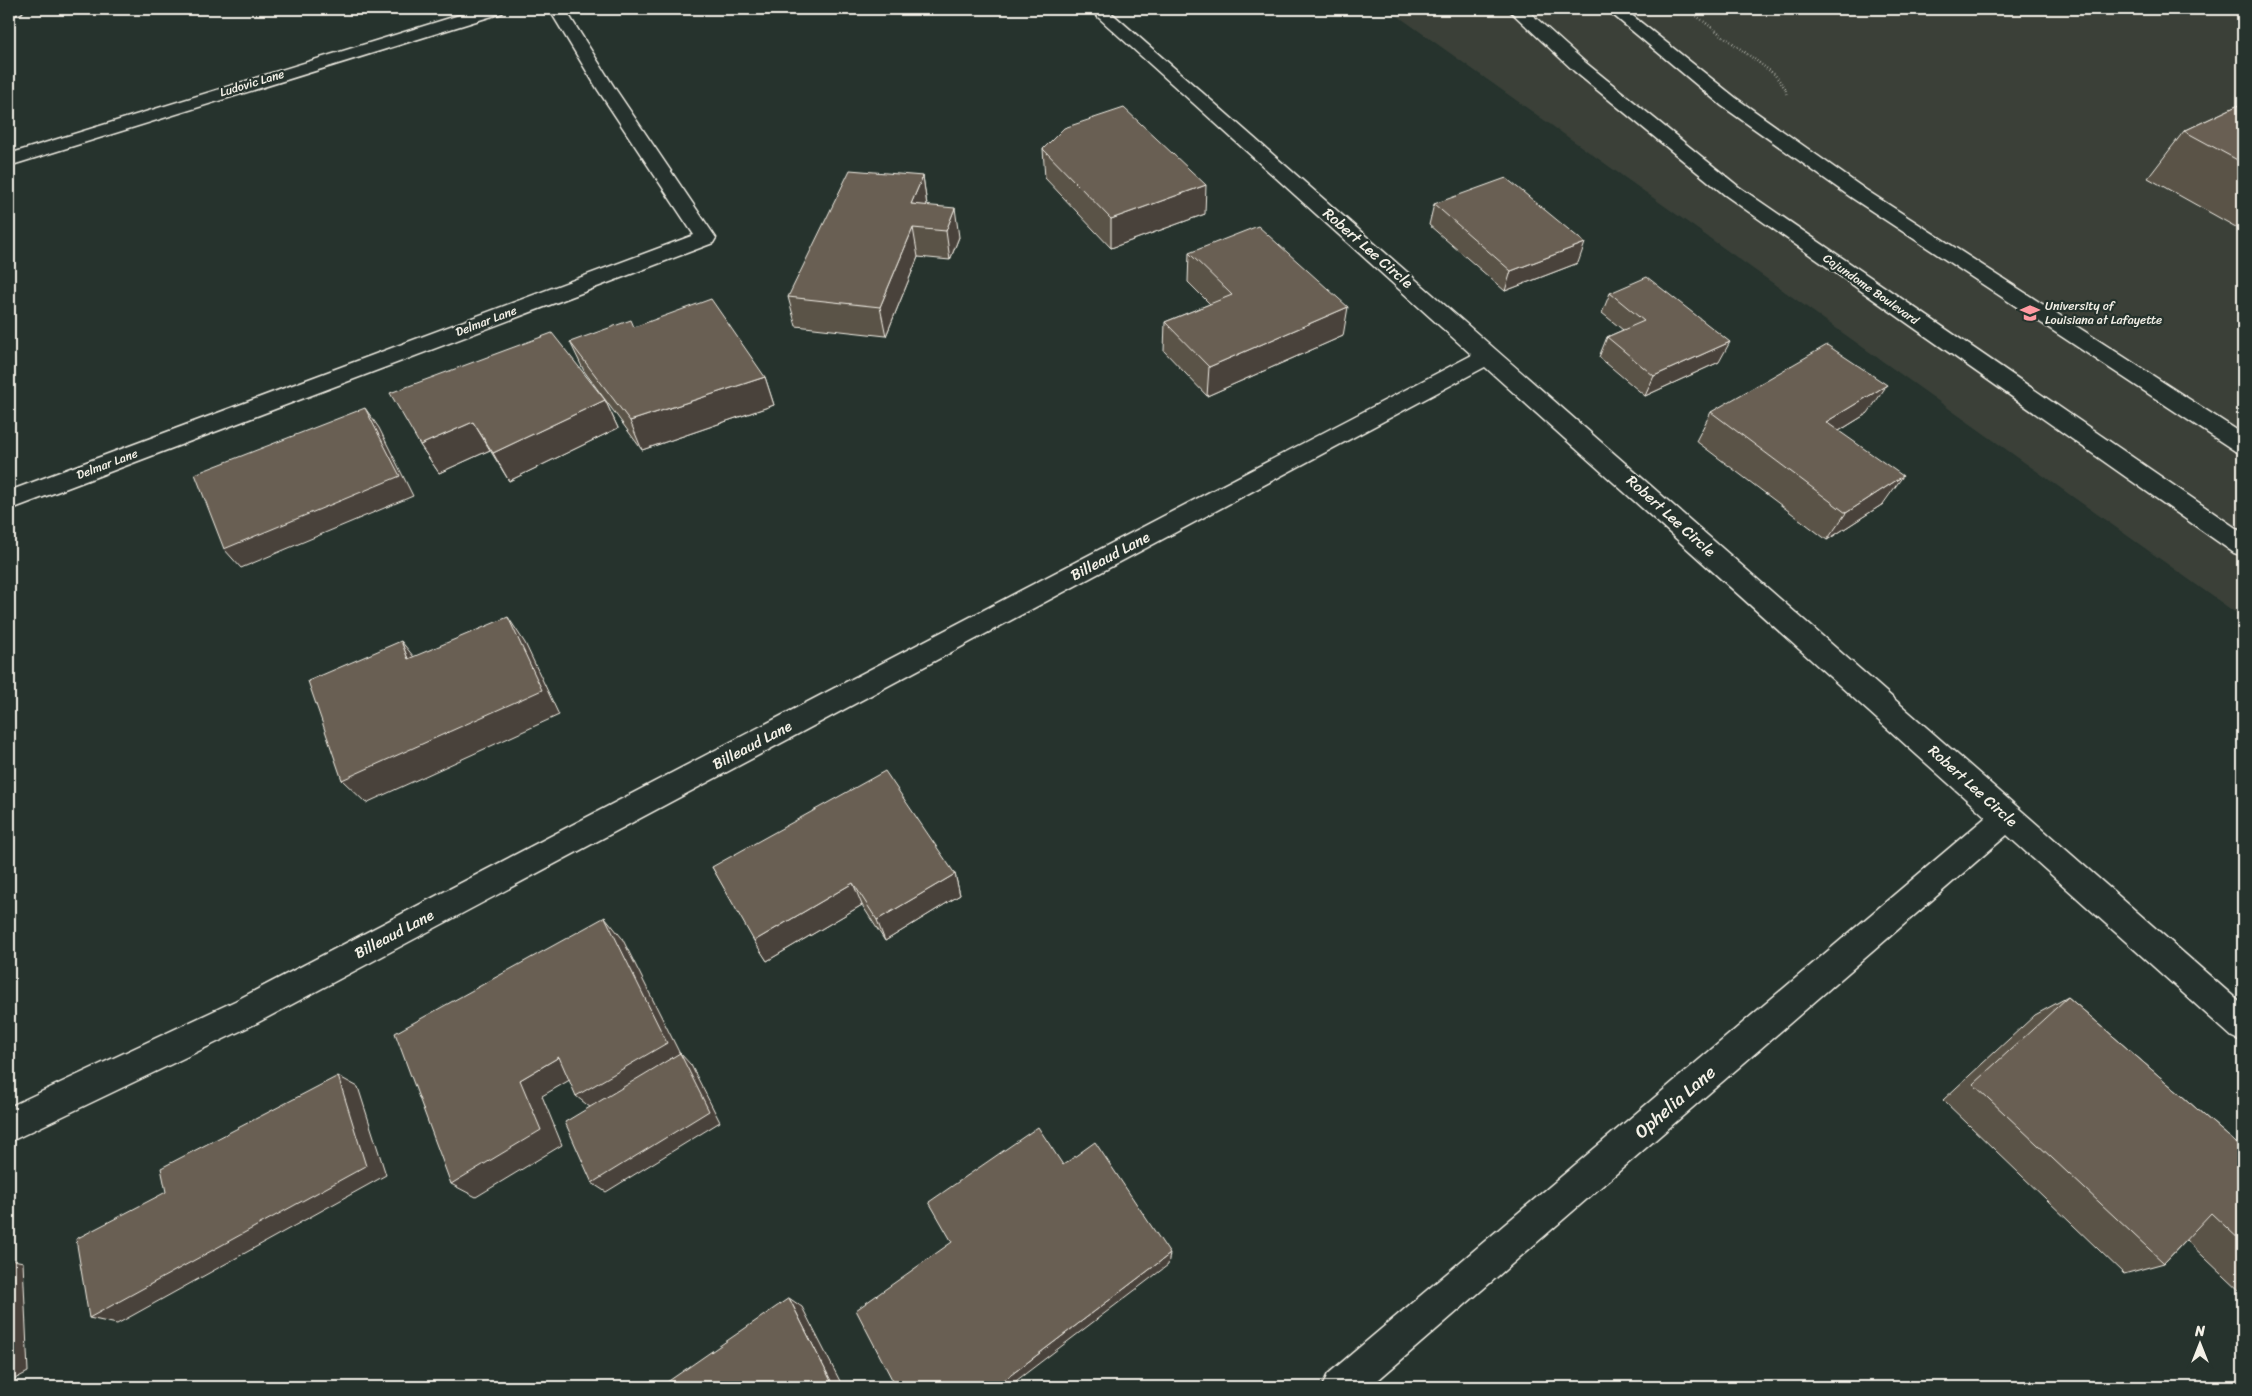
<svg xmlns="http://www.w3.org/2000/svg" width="2252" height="1396" viewBox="0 0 2252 1396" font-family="Sriracha,sans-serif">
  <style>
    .built { fill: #3a4038 }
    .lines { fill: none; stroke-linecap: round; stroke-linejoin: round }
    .street-casing { stroke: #f4f1e8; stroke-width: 3 }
    .secondary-casing { stroke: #f4f1e8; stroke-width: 3 }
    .path { stroke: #f4f1e8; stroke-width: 2.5; stroke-dasharray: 0.5 2.5; stroke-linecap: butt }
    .street { fill: #26332d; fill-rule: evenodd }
    .secondary { fill: #26332d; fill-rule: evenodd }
    .wall { fill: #5a5247; stroke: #f4f1e8 }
    .shaded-wall { fill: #4a423a; stroke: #f4f1e8 }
    .building { fill: #695f53; stroke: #f4f1e8 }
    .labels { text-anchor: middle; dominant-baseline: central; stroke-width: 4.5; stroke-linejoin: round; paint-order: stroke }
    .far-street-label { font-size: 12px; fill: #f4f1e8; stroke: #26332d }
    .far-poi-label { font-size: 12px; fill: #f4f1e8; stroke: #26332d; text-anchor: start }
    .street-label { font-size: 15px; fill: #f4f1e8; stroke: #26332d }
    .near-street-label { font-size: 18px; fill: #f4f1e8; stroke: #26332d }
  </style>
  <rect width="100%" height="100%" fill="#26332d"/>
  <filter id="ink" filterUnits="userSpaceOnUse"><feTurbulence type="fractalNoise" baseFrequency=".02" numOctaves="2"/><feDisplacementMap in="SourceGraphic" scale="10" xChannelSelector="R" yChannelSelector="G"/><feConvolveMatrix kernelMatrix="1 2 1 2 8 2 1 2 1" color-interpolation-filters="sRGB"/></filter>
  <g filter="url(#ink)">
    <path class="built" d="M1388,9h855v609z"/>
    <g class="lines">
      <defs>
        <path id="street" d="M479,9h26l-3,4 -493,153v-12z
          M549,9h16l51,81 100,148 -3,5 -704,267v-19l685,-256 -96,-145z
          M1089,9h18l1136,996v37l-11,-5 -225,-202 -637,552h-48l6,-13 658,-557 -501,-450 -1228,656 -248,119v-35l226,-106 1237,-646z"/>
        <path id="secondary" d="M9,9h15l-3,4 -12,3z
          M1508,9h18l60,54 153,124 504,346v23l-9,-3 -509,-358 -151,-124z
          M1606,9h18l112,89 130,92 377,244v19l-8,-2 -383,-253 -130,-92z"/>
      </defs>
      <use href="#street" class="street-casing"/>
      <use href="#secondary" class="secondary-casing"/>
      <path class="path" d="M1687,9l87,65 11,14 2,8"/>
      <use href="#street" class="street"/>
      <use href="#secondary" class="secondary"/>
    </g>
    <path class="wall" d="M2243,103v128l-95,-53 36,-47z
      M1043,149l162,65 -94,34 -66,-70z
      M923,176l4,29 32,32 -9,23 -32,-3 -32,79 -90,-10 -8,-29z
      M1434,204l144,59 -73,28 -76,-66z
      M1189,253l154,83 -136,60 -43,-45 1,-29 45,-18 -22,-22z
      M1610,293l109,69 -74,34 -46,-39 8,-20 16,-7 -21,-17z
      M570,342l195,35 9,28 -132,45 -58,-79z
      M605,400l13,28 -109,53 -19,-31 -51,23 -19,-28z
      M1711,412l157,1 -29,18 44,73 -56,36 -131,-99z
      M712,867l243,7 5,21 -75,46 -23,-36 -95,56z
      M2068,997l175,152v145l-57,-54 -22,23 -40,11 -181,-174 92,-85z"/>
    <path class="shaded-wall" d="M923,176l4,30 -16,-2z
      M1206,185l-1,29 -94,34v-29z
      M955,208l4,29 -9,23 -4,-29z
      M913,228l5,29 -32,79 -6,-29z
      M1585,243l-7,20 -73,28 6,-20z
      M1348,307l-5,29 -136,60 2,-29z
      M1730,342l-11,20 -74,34 9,-20z
      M765,377l9,28 -132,45 -12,-29z
      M1887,385l-19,28 -60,37 18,-28z
      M605,400l13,28 -109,53 -16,-28z
      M365,408l14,20 34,68 -172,72 -17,-19z
      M473,422l17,28 -51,23 -19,-28z
      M1903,476l-20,28 -56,36 19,-27z
      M508,617l17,26 34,72 -193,88 -24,-23z
      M401,641l21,26 -14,-8z
      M955,874l5,21 -75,46 -8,-21z
      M853,883l9,22 -95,56 -13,-20z
      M605,917l17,21 61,122 -87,52 -20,-16z
      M680,1053l11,12 29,57 -114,70 -14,-9z
      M559,1057l21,17 -38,22 20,49 -86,52 -25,-13 69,-104z
      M338,1076l20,11 28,88 -269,149 -28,-6z
      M1170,1254l-2,11 -160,122h-13z
      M9,1259l14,3 5,110 -19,10z
      M789,1298l13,9 41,80h-9z"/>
    <path class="building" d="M2243,103v60l-59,-32z
      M1124,108l82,77 -95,34 -68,-70 21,-21z
      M850,170l73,6 -12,28 44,4 -9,23 -33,-3 -33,79 -92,-10z
      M1506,178l79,65 -74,28 -77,-67z
      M1258,226l90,81 -139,60 -44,-45 67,-27 -43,-42z
      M1647,277l83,65 -76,34 -47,-39 37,-16 -34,-28z
      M711,299l54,78 -135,44 -60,-79 61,-22 3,7z
      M552,333l53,67 -112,53 -20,-31 -53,23 -30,-52z
      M1827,345l60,40 -61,37 77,54 -57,37 -135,-101z
      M365,408l35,68 -176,73 -29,-75z
      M508,617l34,73 -200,90 -34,-99 93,-40 7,18z
      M885,771l70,103 -78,46 -24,-37 -99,58 -42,-74z
      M605,917l62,126 -91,53 -17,-39 -39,23 21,50 -90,54 -56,-151z
      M2068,997l175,152v94l-32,-30 -47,50 -191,-179z
      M680,1053l29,58 -117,72 -27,-61z
      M338,1076l28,90 -277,152 -13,-79 90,-47 -5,-24z
      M1038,1127l25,38 32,-23 75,112 -175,133h-99l-40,-77 96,-68 -23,-40z
      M789,1298l45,89h-174z"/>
  </g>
  <defs>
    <symbol id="university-bare" viewBox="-9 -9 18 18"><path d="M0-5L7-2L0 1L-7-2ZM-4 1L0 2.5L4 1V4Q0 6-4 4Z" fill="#ff9aa2" stroke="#26332d" stroke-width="2.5" paint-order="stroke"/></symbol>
  </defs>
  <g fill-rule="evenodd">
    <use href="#university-bare" x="2016" y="299" width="28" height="28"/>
  </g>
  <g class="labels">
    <g class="far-street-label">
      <text transform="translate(252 83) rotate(-17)">Ludovic Lane</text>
      <text transform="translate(1871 289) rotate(35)">Cajundome Boulevard</text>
      <text transform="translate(486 321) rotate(-21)">Delmar Lane</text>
      <text transform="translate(107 464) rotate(-21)">Delmar Lane</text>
    </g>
    <g class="far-poi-label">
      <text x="2045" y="306">University of<tspan x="2045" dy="14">Louisiana at Lafayette</tspan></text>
    </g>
    <g class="street-label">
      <text transform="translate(1368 248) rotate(41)">Robert Lee Circle</text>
      <text transform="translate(1671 516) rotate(42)">Robert Lee Circle</text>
      <text transform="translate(1110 556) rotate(-28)">Billeaud Lane</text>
      <text transform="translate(752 745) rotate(-28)">Billeaud Lane</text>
      <text transform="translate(1973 786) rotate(42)">Robert Lee Circle</text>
      <text transform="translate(394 934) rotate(-28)">Billeaud Lane</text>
    </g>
    <g class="near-street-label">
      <text transform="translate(1675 1102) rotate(-41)">Ophelia Lane</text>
    </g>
  </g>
  <rect width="2252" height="1396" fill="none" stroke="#26332d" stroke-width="30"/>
  <rect x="15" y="15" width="2222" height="1366" fill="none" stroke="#f4f1e8" stroke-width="2" filter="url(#ink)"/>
  <g transform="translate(2200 1344)" stroke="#26332d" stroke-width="4" paint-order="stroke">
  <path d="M0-4L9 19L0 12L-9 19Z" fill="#f4f1e8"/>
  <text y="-8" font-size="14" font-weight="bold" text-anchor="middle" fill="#f4f1e8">N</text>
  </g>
</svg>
